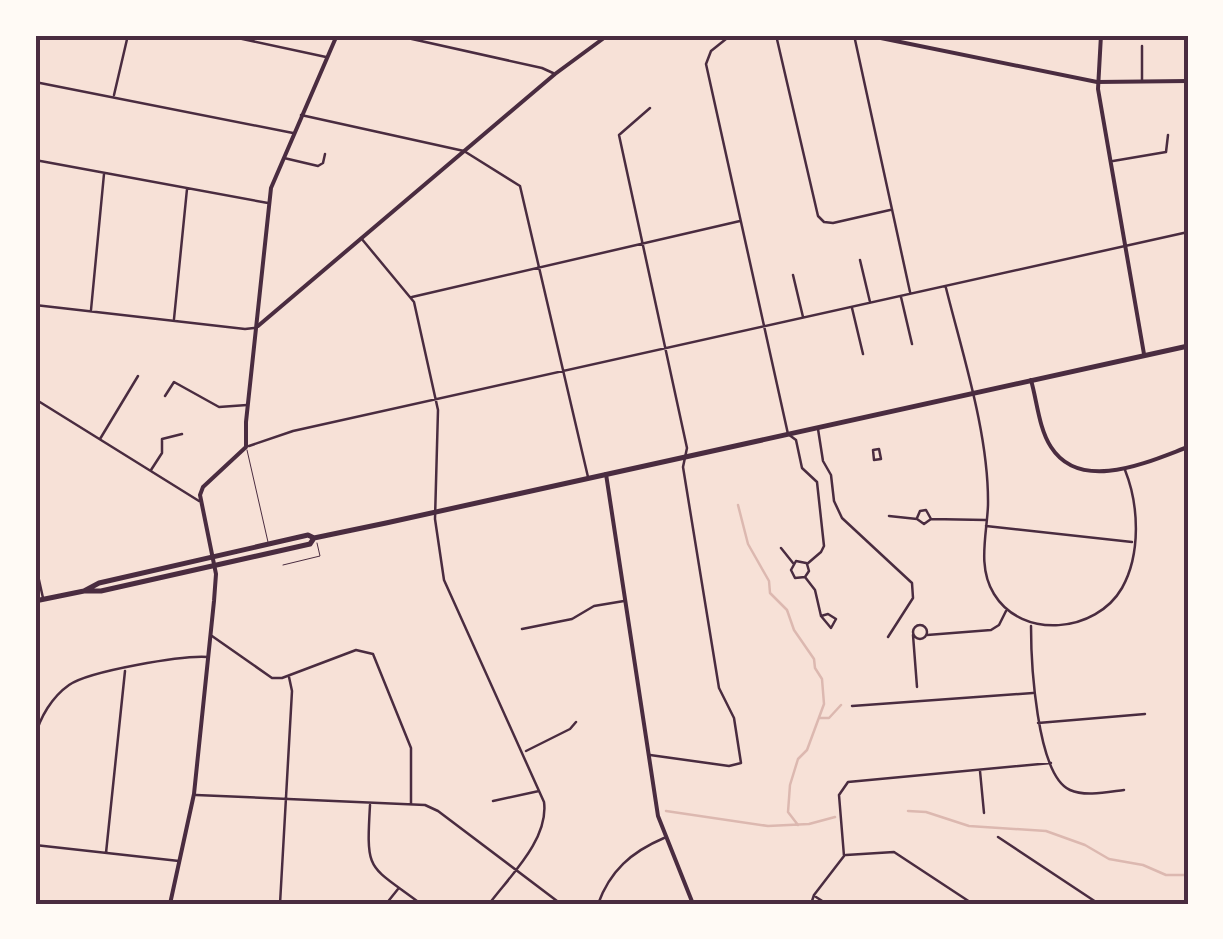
<svg xmlns="http://www.w3.org/2000/svg" width="1223" height="939" viewBox="0 0 1223 939" font-family="Arial,sans-serif">
  <style>
    .lines { fill: none; stroke-linecap: round; stroke-linejoin: round }
    .stream { stroke: #dcb8b0; stroke-width: 2.5 }
    .service { stroke: #4a2c40; stroke-width: 1 }
    .pedestrian { stroke: #4a2c40; stroke-width: 2.5 }
    .minor { stroke: #4a2c40; stroke-width: 2.5 }
    .tertiary { stroke: #4a2c40; stroke-width: 4 }
    .secondary { stroke: #4a2c40; stroke-width: 4 }
    .primary { stroke: #4a2c40; stroke-width: 5 }
    .neatline { fill: none; stroke: #4a2c40; stroke-width: 4 }
  </style>
  <rect width="100%" height="100%" fill="#f7e1d7"/>
  <g class="lines">
    <path class="stream" d="M738,505l10,39 21,37 1,12 17,17 7,20 20,29 1,9 7,11 2,25 -17,46 -9,9 -8,26 -2,27 10,13
      M819,718h10l12,-13
      M666,811l102,15 41,-2 26,-7
      M908,811l18,1 43,14 77,5 39,14 24,14 34,6 23,10h22"/>
    <path class="service" d="M247,450l21,92
      M283,565l37,-9 -3,-13"/>
    <path class="pedestrian" d="M879,449l2,10 -7,1 -1,-10z"/>
    <path class="minor" d="M224,35l102,22
      M394,35l148,33 11,5
      M731,35l-20,16 -5,13 82,370 8,6 6,28 15,14 7,64 -3,6 -14,12 2,7 -4,6 10,13 6,26
      M776,35l42,181 6,6 9,1 57,-13
      M854,35l56,257
      M1142,46v35
      M35,82l258,51
      M114,95l14,-60
      M650,108l-31,27 68,313 -4,19 36,221 15,30 7,45 -12,3 -79,-11
      M301,115l163,36 56,35 68,291
      M284,158l34,8 5,-3 2,-9
      M35,160l233,43
      M1113,161l53,-9 2,-17
      M361,238l53,64 24,108 -3,109 9,61 100,222c5,37 -34,74 -55,102
      M860,260l10,42
      M793,275l10,42
      M946,288c17,68 43,147 42,217 -1,29 -11,62 6,89 28,46 102,39 128,-6 19,-34 17,-83 3,-118
      M412,297l328,-76
      M901,297l11,47
      M35,305l210,24 9,-1
      M852,308l11,46
      M91,310l13,-136
      M174,319l13,-130
      M165,396l9,-14 45,25 28,-2
      M35,399l164,102
      M818,429l5,32 8,14 3,26 8,17 70,65 1,15 -25,39
      M100,439l38,-63
      M249,446l44,-15 895,-199
      M151,470l11,-17v-14l20,-5
      M889,516l28,3 7,5 7,-5 55,1
      M917,518l3,-7 6,-1 5,9
      M986,526l146,16
      M781,548l12,15
      M35,562l8,36
      M805,577l-10,1 -4,-8 5,-9 10,2
      M828,614l8,5 -5,9 -10,-12z
      M913 632a7 7 0 1 1 14 0a7 7 0 1 1-14 0Z
      M1031,626c0,33 5,149 39,164 15,7 38,2 54,0
      M522,629l50,-10 22,-13 30,-5
      M913,635l4,52
      M927,635l64,-5 8,-5 7,-14
      M212,636l60,42h10l74,-28 17,4 38,94v55
      M852,706l181,-13
      M1038,723l107,-9
      M35,737c5,-20 17,-40 34,-52 20,-14 114,-30 139,-28
      M526,751l44,-22 6,-7
      M980,771l4,42
      M196,795l229,10 13,6 123,93
      M493,801l46,-10
      M370,805c-4,69 -2,59 51,99
      M998,837l101,67
      M35,845l144,16
      M106,853l19,-182
      M846,855l48,-3 79,52
      M816,897l11,7
      M280,904l12,-213 -3,-14
      M386,904l12,-15
      M598,904c12,-33 33,-52 66,-66
      M811,904l3,-9 30,-39 -5,-61 9,-13 203,-19"/>
    <path class="tertiary" d="M1101,35l-3,54 46,265
      M258,326l297,-252 53,-39
      M1031,380c6,21 8,49 20,67 30,47 99,14 137,0
      M606,474l52,342 35,88"/>
    <path class="secondary" d="M866,35l231,47 91,-1
      M170,904l24,-110 20,-193 2,-27 -16,-79 3,-8 43,-40v-25l25,-234 66,-153"/>
    <path class="primary" d="M86,591h15l209,-47 4,-6
      M35,601l49,-10 15,-8 209,-48 6,3 72,-15 802,-177"/>
  </g>
  <rect width="1223" height="939" fill="none" stroke="#fffaf5" stroke-width="75"/>
  <rect x="38" y="38" width="1148" height="864" class="neatline"/>
</svg>
